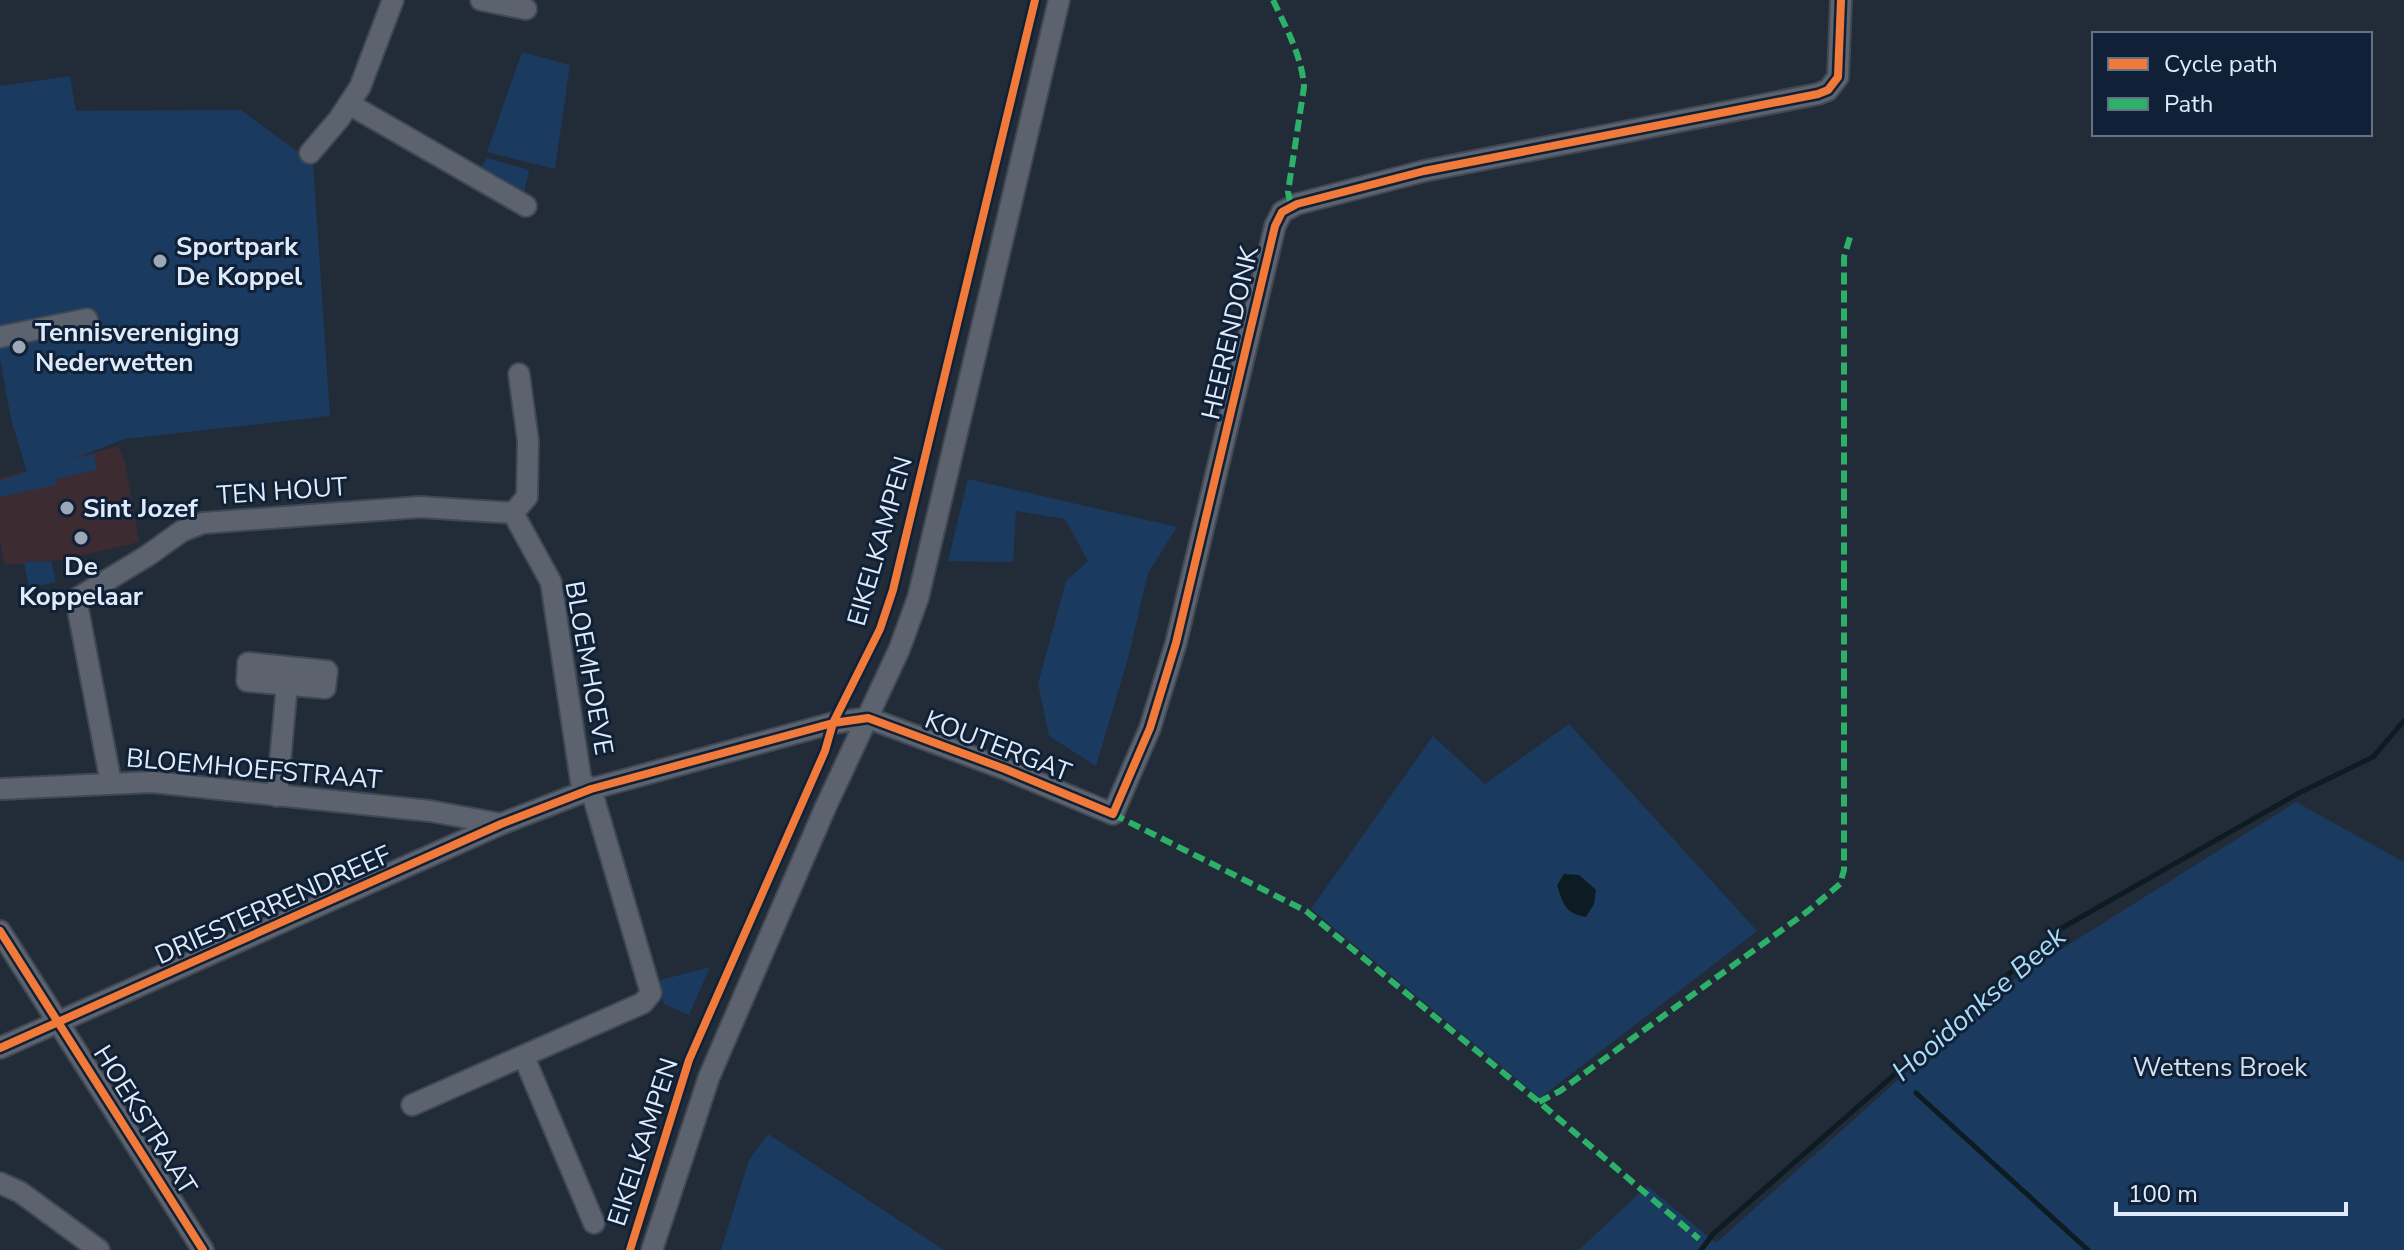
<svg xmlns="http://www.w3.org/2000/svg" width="2404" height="1250" viewBox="0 0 2404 1250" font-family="'Nunito Sans',sans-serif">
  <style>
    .education { fill: #3c2c31 }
    .green { fill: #1a3a5f }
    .water { fill: #0d1c22 }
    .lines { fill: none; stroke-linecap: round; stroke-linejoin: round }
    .stream { stroke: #0d1c22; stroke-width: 5 }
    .minor-casing { stroke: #404853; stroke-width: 24 }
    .minor { stroke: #5c636e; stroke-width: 20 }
    .quiet { stroke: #2db169; stroke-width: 6; stroke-dasharray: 12 6; stroke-linecap: butt }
    .cycleway-casing { stroke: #102137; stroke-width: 13 }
    .cycleway { stroke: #f17a3a; stroke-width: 8 }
    .poi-dot { fill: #9da8b6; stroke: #102137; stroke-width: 3 }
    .labels { text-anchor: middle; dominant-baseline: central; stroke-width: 6; stroke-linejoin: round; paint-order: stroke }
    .poi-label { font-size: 26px; font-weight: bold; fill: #dfebfa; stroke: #102137; text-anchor: start }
    .street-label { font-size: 26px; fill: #dfebfa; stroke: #102137 }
    .park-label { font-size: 26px; fill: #d2e0f2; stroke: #102137 }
    .water-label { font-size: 28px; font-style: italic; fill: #acdbf3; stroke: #102137 }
  </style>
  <rect width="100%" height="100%" fill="#222c39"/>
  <path class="education" d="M118,446l7,17 14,79 -78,18 -57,5 -4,-26v-61z"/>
  <path class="green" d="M522,52l48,13 -15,104 -68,-17z
    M70,76l6,35 165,-1 72,53 17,253 -205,23 -55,21 24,-6 3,16 -41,9v6l-56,12v-16l27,-9 -16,-53 -11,-60v-273z
    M487,158l39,11 3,3 -5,20 -7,4 -38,-25z
    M968,479l209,48 -29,46 -20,85 -32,108 -47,-30 -11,-52 28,-103 22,-20 -23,-42 -49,-8 -3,51 -65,-1z
    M51,561l5,21 -27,6 -5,-26z
    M1569,724l188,207 -217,167 -229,-189 122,-173 52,48z
    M2296,802l108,60v388h-825l68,-64 69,57 287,-257z
    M710,967l-21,48 -25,-11 -7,-23z
    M768,1134l176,116h-223l28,-90z"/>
  <path class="water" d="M1564,874l15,1 17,15 -2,14 -8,13c-21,-4 -23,-13 -29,-32z"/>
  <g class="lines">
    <path class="stream" d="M1916,1093l172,157
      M1701,1250l12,-16 347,-305 237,-135 76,-37 31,-36"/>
    <defs>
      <path id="minor" d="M481,0l45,9
        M349,104l177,102
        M310,153l29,-34 21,-32 33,-87
        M0,337l87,-18
        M248,663l79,8 -2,17 -78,-7z
        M111,783l-35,-184 71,-43 35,-25 21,-8 217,-16 93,6
        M0,789l152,-7 278,29 71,13
        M277,796l10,-112
        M0,931l203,319
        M0,1048l501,-224 90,-35 242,-66 35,-5 137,51 108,45 37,-86 26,-85 99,-417 7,-14 15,-8 127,-33 394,-77 10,-4 10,-13 3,-77
        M524,1057l70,166
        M412,1105l231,-102 8,-10 -60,-204 -10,-8 -30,-199 -38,-69 14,-16 1,-56 -9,-67
        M0,1183l20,9 79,58
        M652,1250l57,-173 117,-271 73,-156 19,-52 141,-598"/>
    </defs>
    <use href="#minor" class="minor-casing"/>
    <use href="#minor" class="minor"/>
    <path class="quiet" d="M1273,0c13,28 29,56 31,87l-16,105 3,14
      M1113,814l193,97 233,191 160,137
      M1539,1102l21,-11 248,-180 32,-27 4,-14v-613l6,-20"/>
    <defs>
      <path id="cycleway" d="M0,931l203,319
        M0,1048l501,-224 90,-35 242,-66 35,-5 137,51 108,45 37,-86 26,-85 99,-417 7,-14 15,-8 127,-33 394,-77 10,-4 10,-13 3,-77
        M630,1250l59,-190 136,-309 8,-28 47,-94 13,-39 142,-590"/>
    </defs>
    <use href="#cycleway" class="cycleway-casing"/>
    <use href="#cycleway" class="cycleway"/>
  </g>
  <g class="poi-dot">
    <circle cx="160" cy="261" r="8"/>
    <circle cx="19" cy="347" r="8"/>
    <circle cx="67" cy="508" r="8"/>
    <circle cx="81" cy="538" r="8"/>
  </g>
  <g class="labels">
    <g class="poi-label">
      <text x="176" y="246">Sportpark<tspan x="176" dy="30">De Koppel</tspan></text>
      <text x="35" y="332">Tennisvereniging<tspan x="35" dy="30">Nederwetten</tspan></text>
      <text x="83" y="508">Sint Jozef</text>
      <text x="81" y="566" text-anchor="middle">De<tspan x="81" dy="30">Koppelaar</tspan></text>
    </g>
    <g class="street-label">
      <text transform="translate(1230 333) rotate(-77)">HEERENDONK</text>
      <text transform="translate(282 491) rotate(-4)">TEN HOUT</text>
      <text transform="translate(880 541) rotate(-74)">EIKELKAMPEN</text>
      <text transform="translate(589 668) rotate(80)">BLOEMHOEVE</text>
      <text transform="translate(998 746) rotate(21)">KOUTERGAT</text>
      <text transform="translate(254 769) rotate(5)">BLOEMHOEFSTRAAT</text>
      <text transform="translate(273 905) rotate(-24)">DRIESTERRENDREEF</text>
      <text transform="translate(145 1120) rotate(58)">HOEKSTRAAT</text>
      <text transform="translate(643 1142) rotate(-72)">EIKELKAMPEN</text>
    </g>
    <g class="park-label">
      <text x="2220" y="1067">Wettens Broek</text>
    </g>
    <g class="water-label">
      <text transform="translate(1979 1004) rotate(-41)">Hooidonkse Beek</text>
    </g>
  </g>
  <rect x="2092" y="32" width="280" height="104" fill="#102137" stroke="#637285" stroke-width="2"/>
  <rect x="2108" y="58" width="40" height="12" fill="#f17a3a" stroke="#637285" stroke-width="2"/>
  <text x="2164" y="72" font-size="24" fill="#dfebfa">Cycle path</text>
  <rect x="2108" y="98" width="40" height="12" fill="#2db169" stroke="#637285" stroke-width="2"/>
  <text x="2164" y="112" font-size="24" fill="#dfebfa">Path</text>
  <path d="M2116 1202v12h230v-12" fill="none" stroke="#dfebfa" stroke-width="4"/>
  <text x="2128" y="1202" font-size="24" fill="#dfebfa" stroke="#102137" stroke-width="6" paint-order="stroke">100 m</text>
</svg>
